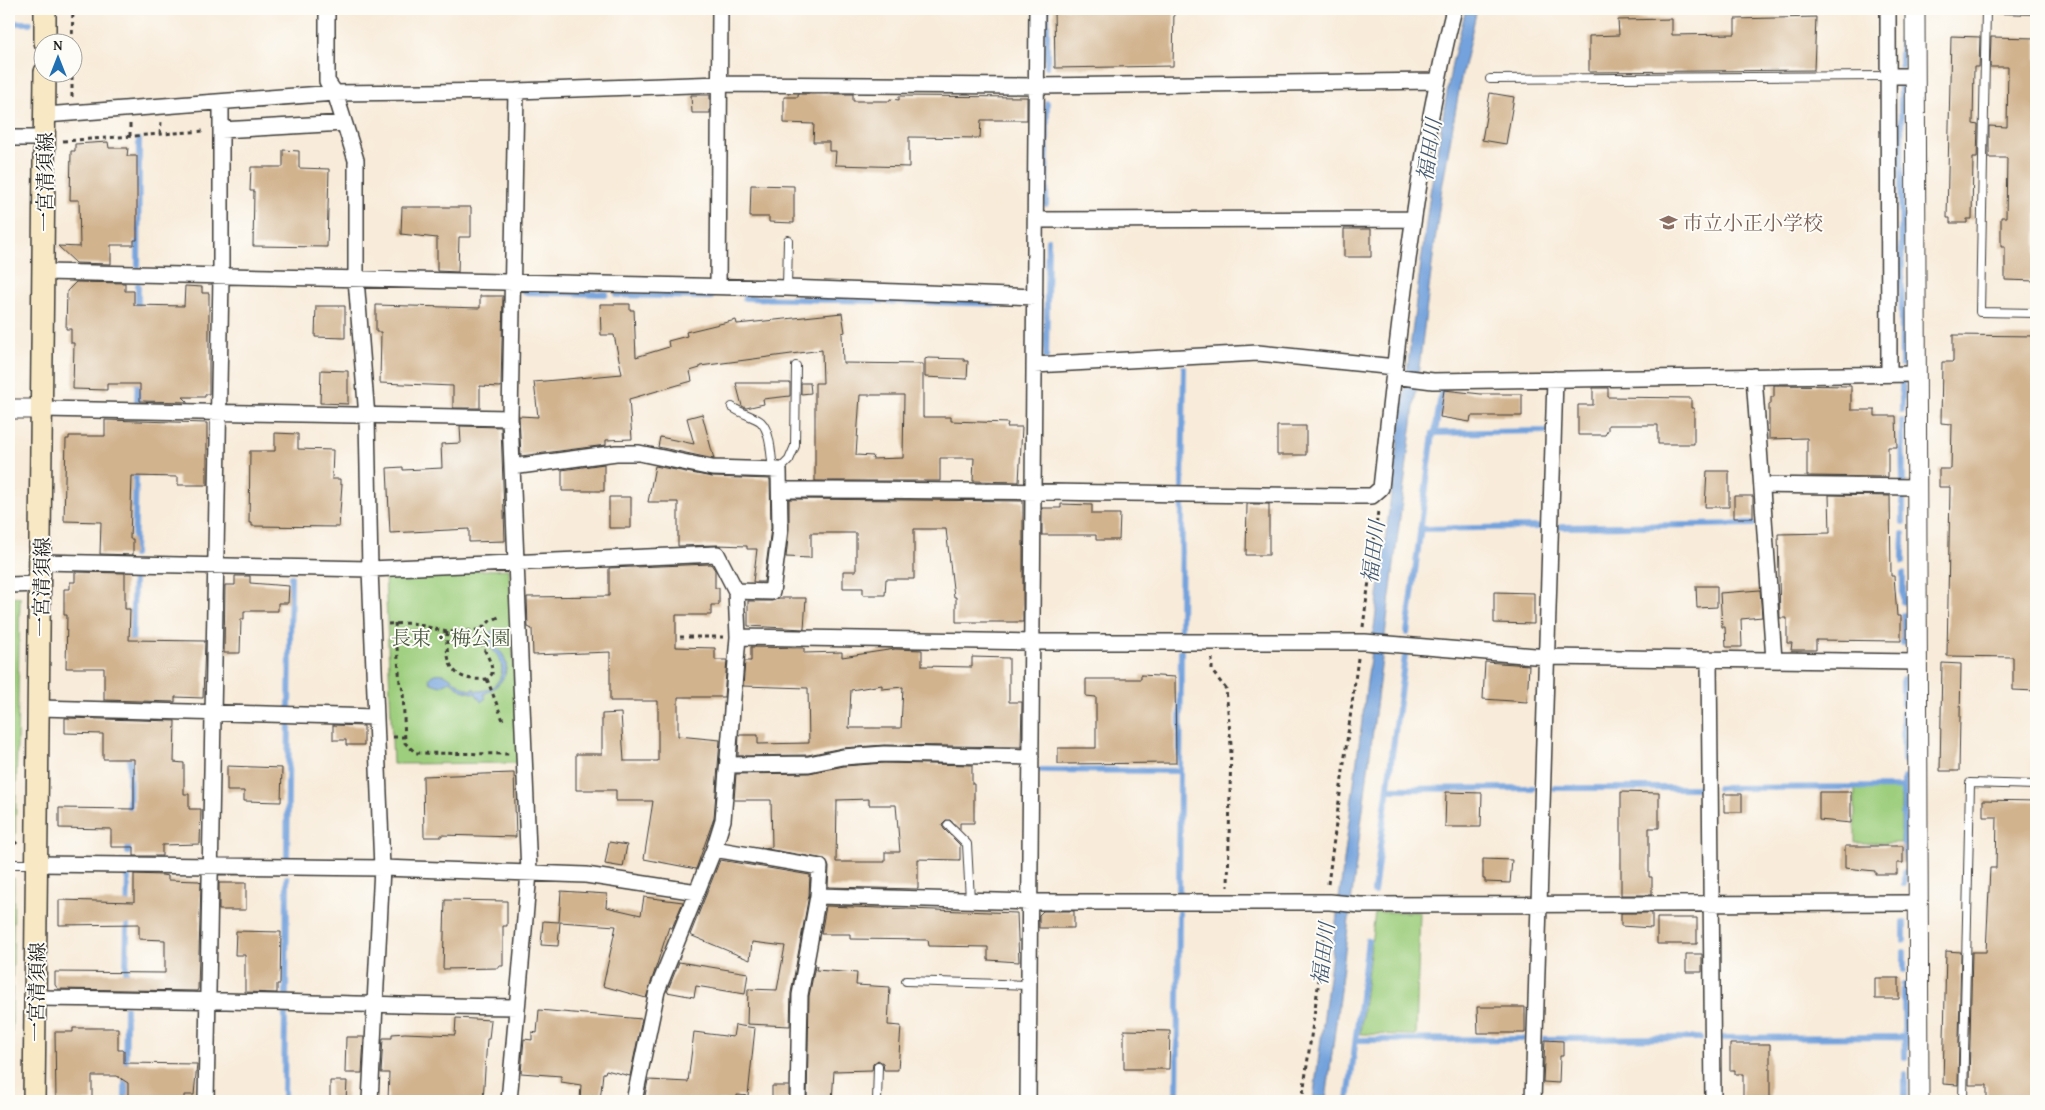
<svg xmlns="http://www.w3.org/2000/svg" width="2045" height="1110" viewBox="0 0 2045 1110" font-family="'Gentium Book Plus','Noto Serif JP',serif">
  <style>
    .green { fill: #9dce7d; stroke: #5c754c }
    .water { fill: #73a2dc; stroke: #485f7c }
    .lines { fill: none; stroke-linecap: round; stroke-linejoin: round }
    .stream { stroke: #73a2dc; stroke-width: 6 }
    .building { fill: #d1b38e; fill-rule: evenodd }
    .service-casing { stroke: #3d3b38; stroke-width: 10 }
    .minor-casing { stroke: #3d3b38; stroke-width: 18 }
    .tertiary-casing { stroke: #3d3b38; stroke-width: 21 }
    .secondary-casing { stroke: #3d3b38; stroke-width: 24 }
    .path { stroke: #3d3b38; stroke-width: 3; stroke-dasharray: 4 4; stroke-linecap: butt }
    .service { stroke: #fff; stroke-width: 8 }
    .minor { stroke: #fff; stroke-width: 15 }
    .tertiary { stroke: #fff; stroke-width: 19 }
    .secondary { stroke: #f8e8c3; stroke-width: 21 }
    .labels { text-anchor: middle; dominant-baseline: central; stroke-width: 4; stroke-linejoin: round; paint-order: stroke }
    .street-label { font-size: 20px; fill: #1c1c1c; stroke: #fdfcf7 }
    .education-label { font-size: 20px; fill: #785e54; stroke: #fdfcf7; text-anchor: start }
    .park-label { font-size: 20px; fill: #495a3e; stroke: #fdfcf7 }
    .water-label { font-size: 21px; font-style: italic; fill: #435872; stroke: #fdfcf7 }
  </style>
  <rect width="100%" height="100%" fill="#fdfcf7"/>
  <filter id="ink" filterUnits="userSpaceOnUse"><feTurbulence type="fractalNoise" baseFrequency=".02" numOctaves="2"/><feDisplacementMap in="SourceGraphic" scale="10" xChannelSelector="R" yChannelSelector="G"/><feConvolveMatrix kernelMatrix="1 2 1 2 8 2 1 2 1" color-interpolation-filters="sRGB"/></filter>
  <filter id="wash" filterUnits="userSpaceOnUse"><feTurbulence type="fractalNoise" baseFrequency=".0096" numOctaves="4" result="noise"/><feDisplacementMap in="SourceGraphic" scale="20" xChannelSelector="R" yChannelSelector="G"/><feGaussianBlur stdDeviation="1.12" result="paint"/><feColorMatrix in="noise" values="0 0 0 0 0 0 0 0 0 0 0 0 0 0 0 0 0 1.4 0 .05"/><feComposite in="paint" operator="in"/></filter>
  <g filter="url(#wash)">
    <rect width="100%" height="100%" fill="#f8ebd9"/>
    <path class="green" d="M509,569l9,194 -125,1 -8,-189z
      M20,597l-5,246h-6v-245z
      M1855,789h46v54h-46z
      M9,878h5l-3,209 -2,-4z
      M1375,912h45l-4,123 -56,-1z"/>
    <path class="water" d="M1466,9h11l-16,70 -20,115 -115,907h-13l117,-908 22,-130z
      M494,630l6,4 -7,9c2,6 7,7 10,12 10,18 -4,32 -19,39l2,4 -5,4 -5,-8 -14,-4 -12,-9 -10,5 -9,-3 -2,-4 3,-4c17,-7 24,13 40,15l3,-2v3c27,2 37,-28 14,-44l1,-15z"/>
    <g class="lines">
      <path class="stream" d="M1047,9v57
        M9,23h21
        M1901,24v41
        M1901,86l1,278
        M1046,204l1,-101
        M138,265l1,-125
        M524,292l82,2
        M617,295l94,2
        M745,298l269,6
        M138,311v-26
        M1046,357l2,-117
        M1902,383v27
        M137,402l1,-26
        M1902,421l1,63
        M1435,433l7,-44
        M1182,488l2,-120
        M1903,494v29
        M1561,527l192,-3
        M1420,529l118,-2
        M1903,534v28
        M134,555l2,-86
        M1903,574v28
        M1903,615v28
        M1181,633l1,-132
        M1407,633l26,-200 112,-2
        M132,648l2,-73
        M1903,679v25
        M289,707l2,-130
        M1903,713l1,48
        M1041,770l139,1
        M1904,778v82
        M1555,788h145
        M1718,788l186,-1
        M1388,789l145,-1
        M129,815l1,-65
        M128,852l1,-12
        M287,858l2,-139
        M1904,873v11
        M1374,892l31,-236
        M1179,893l2,-242
        M1904,922v18
        M1904,952v18
        M126,981l2,-107
        M1904,985l1,73
        M286,995l1,-117
        M1722,1038l183,-1
        M1545,1039l155,-1
        M1356,1040l166,-1
        M1905,1074v27
        M125,1101l1,-93
        M284,1101l1,-94
        M1177,1101l2,-188
        M1348,1101l20,-161"/>
    </g>
    <g id="blocks">
      <path class="building" d="M1054,9h120l-1,57 -118,2z
        M1816,17l-2,53 -225,2v-36l30,-1 -1,-15 54,-1v16l63,-1v-15z
        M1951,36l29,1 -1,30h-5l-1,57 5,1 -1,33h-4l-1,61h-5v4h-17v-5h-3z
        M1991,37l45,1v243l-31,-1v-33h-4v-30h5l1,-59h-18v-32l18,1 1,-60h-18z
        M1490,93l24,4 -8,47 -24,-4z
        M798,94h55v7h37v-2l9,1v-4l128,1v23h-46l-1,18 -71,-1v30l-74,-2 1,-14h-7v-9h-16l1,-18 -30,-1v-26h14z
        M691,95h19v18h-18z
        M108,142l1,6h19l-1,8h10v84h-3v5h-23v19l-35,-1 -18,-17 22,1 -1,-47h-9l1,-49h4v-7z
        M283,150l16,1v17l30,1 -2,78 -74,-1 1,-55h-4l1,-24h32z
        M751,185l43,1v37l-25,-1v-5h-19z
        M402,207h69v30h-12l-1,35 -21,-1v-33l-36,-4z
        M1344,229h27v28h-27z
        M76,282l49,1v8h9v14l50,1 1,-20 17,1v6h7v101h-4v3h-22l5,5 -48,-1v-17h-33v6l-34,-1 1,-46h-3v-14h-5l1,-38z
        M480,296h23l-2,91 -21,-1v22h-27v-22l-73,-3 1,-51h-5v-27l104,3z
        M600,304h30v6h4l2,47 33,-10 -1,-6 19,-5 -1,-4 50,-12 1,4 105,-11 3,19 -3,1 1,30 80,1v53h28v4l57,2 -1,4h15l-3,55 -46,-1 1,-23h-34v23h-125v-98h8l-1,-33 -122,16v2l-10,3 2,10 -63,18 3,40 -26,1v5l-85,11 -2,-40 19,1 -4,-35 88,-8 -8,-39h-13zM860,395h44l-1,63 -31,1 1,-3 -17,-1z
        M316,306h29v32l-30,-1z
        M1953,335l83,1v355l-23,-1v-33l-66,-1 3,-169h-11v-18h12l1,-45 -11,-1 1,-61h11z
        M928,358l36,1v2h4l-1,18 -42,-2v-18z
        M321,370l27,1v33l-28,-1z
        M736,383h54v13l-27,3 1,5 -18,4 -4,-2z
        M801,383h9l1,10 -10,1z
        M1774,385l77,1v24h24v6h21l1,31h-9v30l-81,-1v-38l-38,1v-35h2v-7h3z
        M1593,388h15v9l83,1v10h3v36h-36v-19h-50v5l-3,5h-27v-30h15z
        M1444,390l37,4h41v22h-51l-1,6 -30,-5z
        M702,414l12,45 -56,-12 2,-10 34,7 -7,-26z
        M105,420l102,3v62h-29v-8l-46,-1 -2,63h3v16l-33,-1 1,-32 -37,-1 2,-82h3v-3h36z
        M460,426l41,1 4,114 -36,1v-13l-79,4 -3,-65 16,-1v3l39,-2 -1,-24 20,-1z
        M1277,426h29v29h-29z
        M275,433l23,1v15l35,1 -1,29h8v5h2l-3,43 -87,-1v-3h-3l1,-72h25z
        M604,464v27h-42v-21z
        M655,466l57,11 58,2 1,49 -7,54h-11l4,-33h-10v-3l-30,-1 -39,1v-44h-30z
        M1707,471h22v36h-24z
        M1829,495l61,1 1,80h3l3,40h4v25l-85,-1v10h-25l1,-7h-5v-25h-7l-2,-84 52,-1z
        M1734,496h19v22h-19z
        M609,497h22v31h-22z
        M789,499l234,2v121h-67v-25h-2l-8,-68h-32v50h-28l-1,16h-22v-7h-20v-17h13v-38h-45v25l-25,-1 3,-28z
        M1061,504l31,1v9h28l-1,26h-23v-5h-54v-27h19z
        M1247,504h22v51h-23z
        M711,564l4,6v18h4v17h-8v10h-35v32l39,1v12h12l-3,37h-46v39l42,4 -6,78 -18,51 -52,-10 9,-58h-37v-11h-40v-36h26v-40l19,-1 3,48h34v-60h-48v-49l-77,3 -1,-26 -4,-2 -1,-30 82,-1v-28z
        M75,572l50,1v36h5l-1,31 76,1 -2,57 -28,-1v5l-71,-2v-32h-38l1,-53h-3v-26h6v-7h5z
        M235,576h15v7l39,3 -1,17h-10v8h-34v8h-3l-1,34h-16l1,-68h10z
        M1696,586h21v21l-20,1z
        M1760,590l2,27 -21,2 1,28h-16l-1,-20h-3l-2,-34z
        M1494,592l40,1v31l-40,-1z
        M779,598h27l-2,31 -56,-3v-25h24z
        M751,647l53,1v5l38,-1v5l53,-8 27,1v16l50,1v-10l37,1v44h13l-1,45 -137,-2 -42,3 -34,7 -70,1 1,-21h19v9l51,-1 -1,-55 -65,-2 2,-25h6zM882,685v4l21,-2 -2,41h-52l2,-38z
        M1485,662l44,3 -2,37 -44,-3z
        M1942,663l19,1 -2,107h-19z
        M1141,675l34,2 1,86 -118,1v-16h38v-51l-10,-1v-17h55z
        M65,718l110,3 -1,41 10,1v31h5v15h12l-1,35 -38,1v11h-28v-9h-23v-18l-52,-1v-20l75,1v-50h-31v-25l-38,-1z
        M333,725l31,1v19h-18v-5h-13z
        M884,763l88,2v19h2v39h-14v6l-10,-9h-4l-4,4 2,5 16,16v15l-42,-1v30l-90,-2 1,-20 -4,-8 -64,-11 11,-1 -1,-47h-37l2,-26 73,-1 35,-7zM869,799v6h27l4,47h-15v10h-49l1,-62z
        M227,766l55,2 -1,34 -37,-1v-10h-17z
        M514,773l2,64 -75,-2v2h-17l-1,-61z
        M1446,792l36,1 -1,34h-36z
        M1621,792l38,1v35h-10v49h3v18h-31z
        M1819,792h32v31l-32,-3z
        M1724,794h18v18h-18z
        M1983,800l53,1v300h-49v-16h-18l3,-133h14l4,-84h6l1,-51h-14z
        M609,842l18,3 -4,22 -18,-3z
        M1845,846h58v17h-6v11h-22v-3l-30,-3z
        M1483,859l29,1 -2,23 -25,-1v-3h-2z
        M720,860l90,15 -1,20 -18,98 -1,33 -43,-2 1,-35 29,1 8,-44 -33,-4 -2,18 -60,-25z
        M134,874l28,1 6,1v4l31,1 2,2 -3,106 -1,2 -139,-2 -3,-4v-13l110,1v-33l-26,-1v-15l-80,1v-25l75,2z
        M219,883h27v27h-27z
        M561,891l46,3 -1,13 35,8 3,-18 39,5 -11,26 -3,-1 -23,71 -43,-12 13,-60 -56,-4 -2,24 -17,-1 2,-24 16,1z
        M445,900l62,1v25h-4v40h-4v2l-56,1z
        M826,906l191,7 2,49 -31,-2v-13l-59,-1 -1,-6 -78,-1v-5h-29z
        M1043,911h31v17h-35v-13z
        M1621,913h31v15l-31,-2z
        M1657,918h40v26h-40z
        M236,931l45,1 -1,52h-3v9l-32,-1v-37h-10z
        M1946,951l15,1 -3,133 -15,-1z
        M1686,954h16v18h-16z
        M679,962l69,11 -3,21 -49,-8 -2,11 -27,-5z
        M815,966h2l-1,4 41,3 -1,12 34,2 -2,38 13,1 -3,44h-14l-1,-7 -5,-3 -5,4 -1,6 -38,1 -2,30h-25l2,-105z
        M1875,978h24v21h-24z
        M1477,1007h48v26h-47z
        M539,1010l103,9 -12,57 -24,-6 -1,3h-2l-3,28h-20l1,-16 -20,-3v-6l-40,-3 3,-34 8,1v-8l5,1z
        M456,1018l35,2 -2,19h-2l-4,62h-95l1,-28h-8l2,-35h9v-4l13,-1 50,2z
        M735,1025l20,3 -7,68 -11,-1v6h-93l4,-21 40,2 6,-50 39,5z
        M73,1028h45v22h6v13l73,1 -3,31h-10v6h-56v-18l-11,-7h-25v25h-36l-1,-69h18z
        M1124,1030l46,1 -1,38h-45z
        M346,1037h18l-2,36h-17z
        M1545,1040l18,1v15h-3l-1,27 -16,-1z
        M1730,1044h40v57h-19v-2h-8v-25h-8v-4h-5z
        M330,1081h17l-1,20h-16z
        M772,1086h17v15h-17z"/>
    </g>
  </g>
  <g filter="url(#ink)">
    <use href="#blocks" fill-opacity="0" stroke="#3d3b38" stroke-width="1"/>
    <g class="lines">
      <defs>
        <path id="service" d="M1986,9l-6,303 56,1
          M1995,9l41,1
          M1490,79l398,-3
          M787,288l1,-48
          M732,407c8,6 25,11 29,15 10,10 10,35 12,48
          M779,470l10,-10 6,-14 1,-80
          M948,825l19,19 3,56
          M9,864h26
          M906,981l123,4
          M877,1101l1,-35
          M1963,1101l7,-318 66,2"/>
        <path id="minor" d="M327,9v72l8,12 21,67v119l11,138 3,152 12,299 -12,233
          M1888,9l1,365
          M1888,76h28
          M45,115l290,-22 181,-2 205,-7 317,2 398,-5
          M221,130l123,-7
          M9,138h36
          M1036,220l377,-1
          M44,272l743,16 248,9
          M718,287l2,-278
          M1034,365l224,-12 137,14
          M1394,376l39,5 484,-7
          M1754,376l20,284
          M43,409l467,9
          M512,467l104,-14h23l73,15 67,2 1,59 -8,63 -36,-1
          M1762,485l155,2
          M780,490c198,-1 395,5 592,6l9,-8c18,-161 34,-322 73,-479
          M41,562l329,7 347,-15 19,37 2,46 -15,183 -9,29 -57,142 -23,110
          M9,585l32,-1
          M738,637l294,5h333l182,15 369,5
          M1709,659l4,442
          M39,708l337,9
          M728,765l81,-1 34,-7 41,-3 147,3
          M714,849l106,18 -2,29 212,6h300l30,3 558,-2
          M37,864l345,4 204,7 111,17
          M36,998c160,1 321,7 481,9
          M206,1101l15,-824v-174
          M509,1101l20,-228 -19,-455 6,-327
          M798,1101l2,-106 18,-99
          M1028,1101l9,-1092
          M1533,1101l22,-722"/>
        <path id="tertiary" d="M1915,9l4,1092
          M9,409h34"/>
        <path id="secondary" d="M45,42v-33
          M34,1101l11,-1029"/>
      </defs>
      <use href="#service" class="service-casing"/>
      <use href="#minor" class="minor-casing"/>
      <use href="#tertiary" class="tertiary-casing"/>
      <use href="#secondary" class="secondary-casing"/>
      <path class="path" d="M72,42l1,-33
        M72,97v-25
        M160,134l1,-12
        M130,136v-12
        M63,141l141,-10
        M395,623l5,60 3,7 2,53 11,10 93,1
        M388,624l24,-1 35,9 33,-2 10,-9 11,-5
        M1363,627l15,-116
        M447,632c-1,32 3,50 40,47l5,-5c1,-16 -13,-27 -14,-44
        M680,637h43
        M1212,658v13l14,18 5,56 -3,142
        M487,679l17,44
        M393,737h12
        M9,836l8,8
        M1328,884l30,-226
        M1302,1101l22,-157 -3,-26"/>
      <use href="#service" class="service"/>
      <use href="#minor" class="minor"/>
      <use href="#tertiary" class="tertiary"/>
      <use href="#secondary" class="secondary"/>
    </g>
  </g>
  <defs>
    <symbol id="school-bare" viewBox="-9 -9 18 18"><path d="M0-5L7-2L0 1L-7-2ZM-4 1L0 2.5L4 1V4Q0 6-4 4Z" fill="#8d6e63" stroke="#fdfcf7" stroke-width="2.5" paint-order="stroke"/></symbol>
  </defs>
  <g fill-rule="evenodd">
    <use href="#school-bare" x="1656" y="210" width="25" height="25"/>
  </g>
  <g class="labels">
    <g class="street-label">
      <text transform="translate(44 182) rotate(-90)">一宮清須線</text>
      <text transform="translate(41 587) rotate(-89)">一宮清須線</text>
      <text transform="translate(36 992) rotate(-89)">一宮清須線</text>
    </g>
    <g class="education-label">
      <text x="1683" y="222">市立小正小学校</text>
    </g>
    <g class="park-label">
      <text x="451" y="637">長束・梅公園</text>
    </g>
    <g class="water-label">
      <text transform="translate(1429 150) rotate(-81)">福田川</text>
      <text transform="translate(1373 552) rotate(-83)">福田川</text>
      <text transform="translate(1323 954) rotate(-83)">福田川</text>
    </g>
  </g>
  <rect width="2045" height="1110" fill="none" stroke="#fdfcf7" stroke-width="30"/>
  <g transform="translate(58 58)"><circle r="24" fill="#fdfcf7" stroke="#a3a29f"/>
  <path d="M0-4L9 19L0 12L-9 19Z" fill="#1f6fb2"/>
  <text y="-8" font-size="14" font-weight="bold" text-anchor="middle" fill="#1c1c1c">N</text>
  </g>
</svg>
